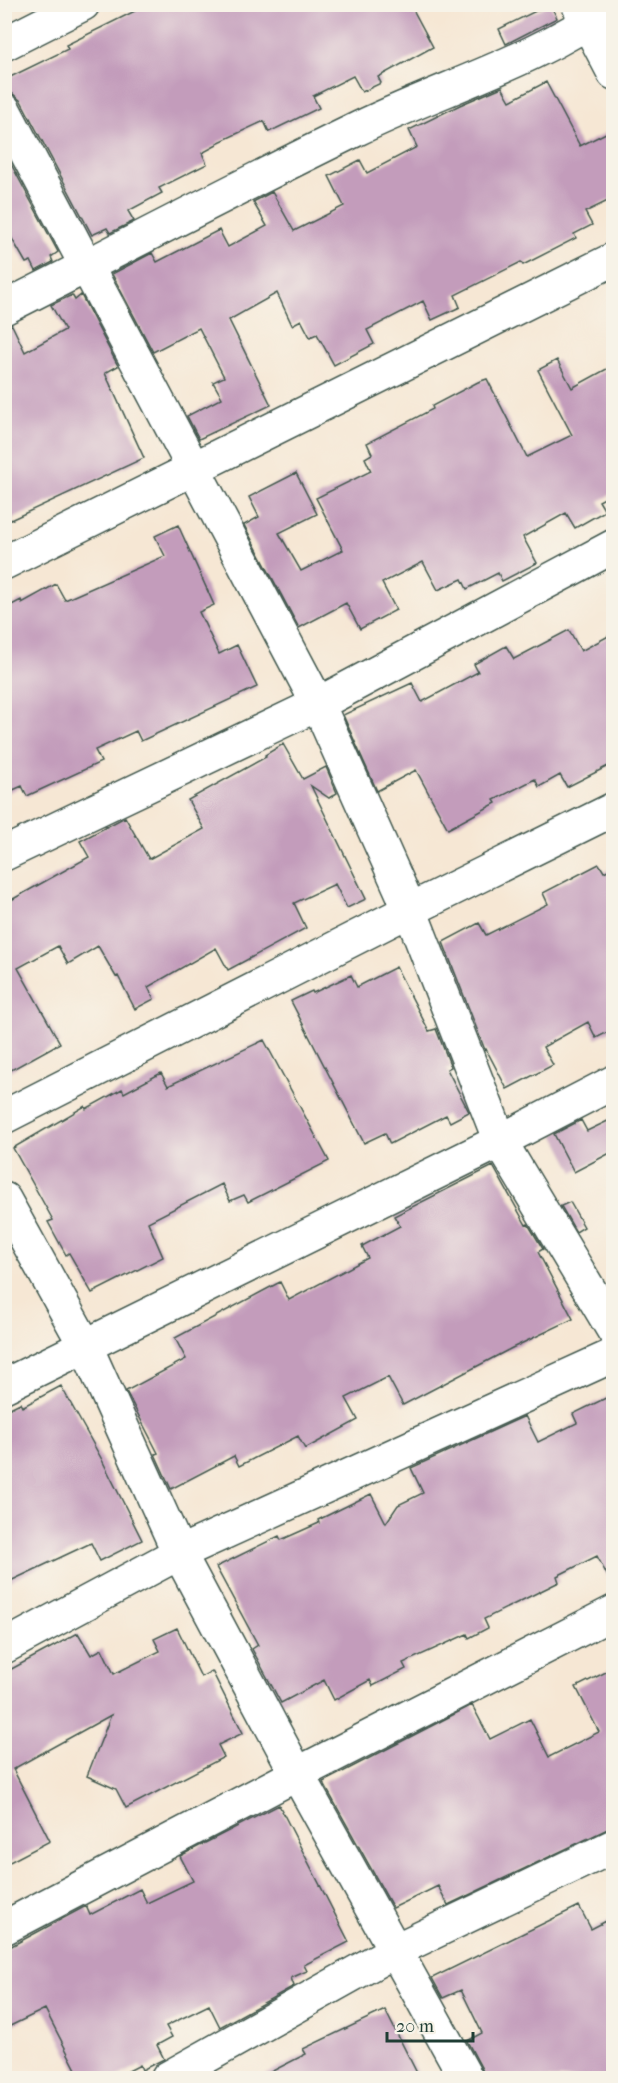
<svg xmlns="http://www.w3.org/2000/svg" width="618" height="2083" viewBox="0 0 618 2083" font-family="'IM FELL French Canon',serif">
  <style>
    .building { fill: #c39cbb }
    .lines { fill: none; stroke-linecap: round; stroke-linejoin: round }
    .minor-casing { stroke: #3f564c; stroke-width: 36 }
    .minor { stroke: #fff; stroke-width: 33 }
  </style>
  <rect width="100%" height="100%" fill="#f7f3e8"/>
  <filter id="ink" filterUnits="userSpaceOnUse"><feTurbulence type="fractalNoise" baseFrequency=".0167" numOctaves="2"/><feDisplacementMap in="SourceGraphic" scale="12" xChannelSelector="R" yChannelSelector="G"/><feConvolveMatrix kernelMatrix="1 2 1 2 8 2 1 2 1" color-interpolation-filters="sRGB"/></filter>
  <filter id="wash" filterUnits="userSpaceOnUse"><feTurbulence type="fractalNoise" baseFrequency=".008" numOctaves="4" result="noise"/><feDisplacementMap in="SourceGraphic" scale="24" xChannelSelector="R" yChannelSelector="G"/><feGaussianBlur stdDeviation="1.35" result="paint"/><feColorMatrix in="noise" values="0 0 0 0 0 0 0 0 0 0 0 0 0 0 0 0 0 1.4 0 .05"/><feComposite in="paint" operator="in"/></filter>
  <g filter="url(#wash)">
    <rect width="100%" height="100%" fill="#f6e7d4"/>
    <g id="blocks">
      <path class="building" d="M149,4h261l23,43 -55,30 3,6 -19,9 -9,-16 -40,20 6,12 -50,24 -5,-11 -47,22v2l-15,8 5,11 -48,24 3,5 -34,18 6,10 -24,12 -3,-5 -15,7 -71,-134 -8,-7 -9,-3v-11l64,-31 -2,-4z
        M550,4l7,14 -51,26 -7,-15z
        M546,82l34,64 34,-17v69l-29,14 7,13 -18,9 2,4 -53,27 -2,-3 -66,33 5,12 -28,13 -9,-19 -56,29 7,14 -40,21 -17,-31 -7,3 -9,-17 -9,5 -15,-32 -48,27 42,85 -72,34 -12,-23 35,-18 -9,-16 11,-5 -25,-49 -46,24 -41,-78 40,-21 5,9 62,-32 9,17 39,-21 -14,-24 19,-10 22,39 50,-25 -15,-30 31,-16 7,13 50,-26 -8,-17 51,-25 42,-18 8,14z
        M4,151l54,101 -7,5 2,5 -17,9 -5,-10 -5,2 -22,-38z
        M72,295l3,5 6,-5 37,71 -13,7 39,85 -140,65v-197l8,-1 13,27 40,-22 -14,-25z
        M557,360l15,28 42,-23v128l-15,8 6,10 -30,17 -9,-15 -43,24 14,26 -35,18 -4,-8 -31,16 -5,-10 -24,11 -15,-28 -41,21 14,27 -36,19 -14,-26 -47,25 -55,-103 15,-8 -10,-20 47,-24 21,41 -38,19 22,38 42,-21 -27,-52 55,-27 -6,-13 7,-4 -5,-11 66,-34 -1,-3 46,-24 9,-3 40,78 45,-22 -34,-65z
        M178,525l36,80 -15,7 20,42 18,-9 20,42 -116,54 -5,-10 -41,19 6,12 -74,34 -5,-10 -18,8v-185l17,-9 1,3 34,-19 9,16 100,-44 -10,-20z
        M569,630l12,21 33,-18v130l-47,24 -7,-12 -21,12 -4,-8 -41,21 2,3 -48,26 -32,-59 -39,21 -34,-76 69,-32 10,19 56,-30 -4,-8 32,-18 8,13z
        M283,744l20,35 23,-12 11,26 -8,5 -18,-12 55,113 -19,9 -12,-24 -41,19 12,25 -78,42 -12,-22 -68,39 6,12 -19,10 -17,-33 -2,1 -18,-31 -30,18 -10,-18 -40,22 42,75 -56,31v-170l85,-47 -9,-16 45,-24 24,42 55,-30 -16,-29 78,-43 -1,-2z
        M599,864l5,8 10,-5v162l-18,9 -8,-16 -45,25 10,18 -46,24 -21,-40 -1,1 -42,-108 36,-19 7,12 62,-31 -5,-11z
        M396,967l33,64 7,-2 15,38 -4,2 22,43 -19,10 -4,-7 -56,29 -5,-11 -21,10 -73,-142 21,-10 1,2 38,-18 6,12z
        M264,1040l65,121 -81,41 -4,-7 -14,6 -8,-17 -74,38 15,35 -71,36 -23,-40 -3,2 -18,-33 5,-2 -40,-72 72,-42 1,3 36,-20 2,4 37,-20 7,13z
        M614,1118v33l-40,21 -20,-38 27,-14 6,11z
        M493,1166l33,59 2,-1 15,25 -5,3 35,67 -61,29 -109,57 -15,-28 -42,21 12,22 -53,29 -7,-13 -59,30 -5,-10 -63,33 -16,-35 3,-1 -32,-62 60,-32 -11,-21 105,-56 9,18 79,-42 -6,-12 38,-20 -6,-10z
        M570,1202l14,25 -8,5 -15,-26z
        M61,1386l40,72 41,82 -42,21 -9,-18 -87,41v-173l16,-8 2,4z
        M614,1394v194l-17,-32 -40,20 2,6 -75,37 4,9 -19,10 -2,-4 -64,29 3,6 -33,17 -3,-6 -36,20 -10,-20 -43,23 -29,-54 6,-4 -42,-78 63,-31 2,4 38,-17 -1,-3 53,-26 15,29 12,-18 25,-12 -12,-25 114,-52 13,26 39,-19 -4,-9z
        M177,1628l24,49 11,-6 31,62 -25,12 6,12 -98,51 -10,-19 -29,-13 24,-61 -98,54 37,72 -46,24v-192l74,-40 13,22 11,-6 12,25 46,-23 -6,-12z
        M614,1668v158l-166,79 -10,-19 -45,22 -70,-126 149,-77 18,34 40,-20 19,38 50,-25 -23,-45z
        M279,1805l70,137 -45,23 3,6 -16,7 3,8 -74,41 -11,-22 -43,21 6,11 -15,8 7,14 -22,11 -2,-5 -27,14h-32l-36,-70 -41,20v-79l82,-44 4,9 50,-26 7,14 46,-22 -13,-25z
        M579,1906l12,23 23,-12v162h-129l-3,-10 -15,-28 15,-8 -21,-43 -18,8 -11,-20z
        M385,2010l35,69h-163l49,-25 -3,-5z"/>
    </g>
  </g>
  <g filter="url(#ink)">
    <use href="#blocks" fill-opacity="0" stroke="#3f564c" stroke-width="1.5"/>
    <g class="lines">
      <defs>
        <path id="minor" d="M579,6l35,67
          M4,44l79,-40
          M4,110l314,594 92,206 90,231 114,190
          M4,308c117,-59 232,-120 349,-177 87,-43 182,-69 261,-126
          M4,563l610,-304
          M4,854l314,-150 296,-158
          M4,1117l406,-207 204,-101
          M4,1199l82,148 93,206 118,221 169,304
          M4,1386l496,-245 114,-59
          M4,1647l175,-94 435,-198
          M4,1928l293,-154 317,-162
          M168,2078l228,-128 218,-104"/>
      </defs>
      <use href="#minor" class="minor-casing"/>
      <use href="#minor" class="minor"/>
    </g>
  </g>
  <rect width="618" height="2083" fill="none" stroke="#f7f3e8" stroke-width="24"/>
  <path d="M387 2032v9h86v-9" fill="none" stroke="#1f3d34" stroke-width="3"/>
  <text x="396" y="2032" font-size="18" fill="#1f3d34" stroke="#f7f3e8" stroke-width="4.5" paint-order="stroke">20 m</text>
</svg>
